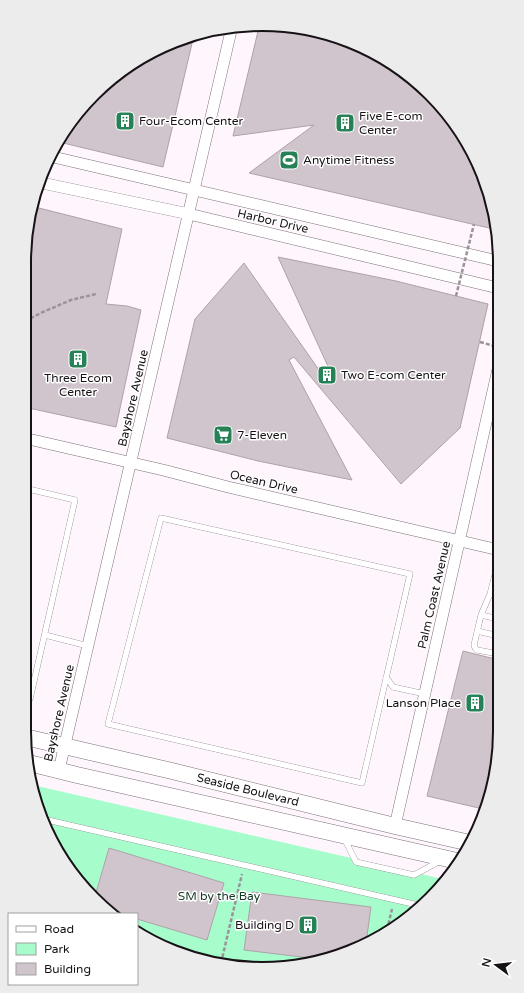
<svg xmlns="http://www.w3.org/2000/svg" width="524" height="993" viewBox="0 0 524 993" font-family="'Varela Round',sans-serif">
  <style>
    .green { fill: #a6fdcb }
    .building { fill: #d1c5cd; stroke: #aea2aa }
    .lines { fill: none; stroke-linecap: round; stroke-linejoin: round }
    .lane-casing { stroke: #7d727a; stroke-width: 6 }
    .street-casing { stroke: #7d727a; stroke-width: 12 }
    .secondary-casing { stroke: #7d727a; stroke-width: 17 }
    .path { stroke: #9a9398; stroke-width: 2.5; stroke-dasharray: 4 2; stroke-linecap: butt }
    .lane { stroke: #fff; stroke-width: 5.5 }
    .street { stroke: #fff; stroke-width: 11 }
    .secondary { stroke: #fff; stroke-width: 16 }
    .path-bridge { stroke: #9a9398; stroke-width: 2.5; stroke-dasharray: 4 2; stroke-linecap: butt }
    .labels { text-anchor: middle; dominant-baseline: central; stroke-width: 3; stroke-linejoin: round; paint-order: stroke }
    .poi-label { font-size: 12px; fill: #161215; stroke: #fff; text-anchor: start }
    .street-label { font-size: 12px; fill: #161215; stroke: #fff }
    .park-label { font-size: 12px; fill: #123925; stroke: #fff }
    .rim { fill: none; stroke: #161215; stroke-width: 2 }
  </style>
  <rect width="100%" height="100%" fill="#fff5fc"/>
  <path class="green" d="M33,785l410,94 -24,31 -66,41 -75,17 -77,-7 -64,-29v-18h-23l-41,-38 -36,-68z"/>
  <path class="building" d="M278,25l89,24 52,34 32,34 31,54 16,59 -249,-57 65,-48 -81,11 26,-109z
    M194,35l-31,132 -104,-25 46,-59 81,-46z
    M35,207l87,22 -16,75 21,2 14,4 -25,117 -92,-20v-160z
    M278,257l118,24 92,23 -28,124 -59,56 -107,-127 -5,3 63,120 -94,-19 -91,-23 28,-119 49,-56 80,114 7,-4z
    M463,651l36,9 1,86 -17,63 -56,-13z
    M109,848l115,35 -17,57 -70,-21v-5h-16l-11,-3 -15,-15z
    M252,892l119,15 -5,36 -13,8 -35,8 -74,-9z"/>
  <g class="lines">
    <defs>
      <path id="lane" d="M161,518l249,56 -48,209 -254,-59z
        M499,559l-9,35 -9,21 -7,30 1,3 2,2 22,4
        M490,594l9,2
        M481,615l18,4
        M477,631l22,5
        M45,635l43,11
        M386,677l7,10 32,7
        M24,698l6,1 45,-199 -51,-12
        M43,819l379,87
        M344,838l12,24 58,13 26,-14"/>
      <path id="street" d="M49,156l449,105
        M42,183l147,31 309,74
        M24,438l139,32 65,17 271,63
        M59,770l172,-739
        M395,826l103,-457"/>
      <g id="secondary">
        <path id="s1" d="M25,737l147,34 223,55 75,17"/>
        <path d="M29,763l48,12 380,86"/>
      </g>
    </defs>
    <use href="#lane" class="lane-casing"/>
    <use href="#street" class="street-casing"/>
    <use href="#secondary" class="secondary-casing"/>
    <path class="path" d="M25,321l18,-9 28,-12 25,-6
      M24,340c5,-7 5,-12 1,-19
      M480,342l18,5
      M387,930l5,-21
      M221,963l21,-89"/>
    <use href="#lane" class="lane"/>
    <use href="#street" class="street"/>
    <use href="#secondary" class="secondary"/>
    <path class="path-bridge" d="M456,296l18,-72"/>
  </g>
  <defs>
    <symbol id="building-square" viewBox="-11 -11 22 22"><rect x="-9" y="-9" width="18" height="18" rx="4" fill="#278156" stroke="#fff"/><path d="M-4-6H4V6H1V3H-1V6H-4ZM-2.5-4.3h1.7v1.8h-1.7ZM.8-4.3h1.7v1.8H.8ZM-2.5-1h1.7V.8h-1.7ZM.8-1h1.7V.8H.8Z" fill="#fff"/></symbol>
    <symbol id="stadium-square" viewBox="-11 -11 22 22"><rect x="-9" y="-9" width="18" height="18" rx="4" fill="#278156" stroke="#fff"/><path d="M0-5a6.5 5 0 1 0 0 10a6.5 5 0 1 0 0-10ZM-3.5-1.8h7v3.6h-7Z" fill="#fff"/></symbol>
    <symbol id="supermarket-square" viewBox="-11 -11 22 22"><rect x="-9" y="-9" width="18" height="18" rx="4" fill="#278156" stroke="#fff"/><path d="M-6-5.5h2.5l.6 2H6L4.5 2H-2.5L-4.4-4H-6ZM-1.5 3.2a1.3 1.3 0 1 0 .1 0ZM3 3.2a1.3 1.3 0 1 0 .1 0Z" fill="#fff"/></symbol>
  </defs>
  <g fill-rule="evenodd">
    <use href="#building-square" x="114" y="110" width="22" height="22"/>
    <use href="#building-square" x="334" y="112" width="22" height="22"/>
    <use href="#stadium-square" x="278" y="149" width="22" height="22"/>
    <use href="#building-square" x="67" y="348" width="22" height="22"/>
    <use href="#building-square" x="316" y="364" width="22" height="22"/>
    <use href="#supermarket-square" x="212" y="424" width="22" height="22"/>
    <use href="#building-square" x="464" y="692" width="22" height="22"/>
    <use href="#building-square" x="297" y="914" width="22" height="22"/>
  </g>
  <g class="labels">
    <g class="poi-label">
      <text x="359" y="116">Five E-com<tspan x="359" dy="14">Center</tspan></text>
      <text x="139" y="121">Four-Ecom Center</text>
      <text x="303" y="160">Anytime Fitness</text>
      <text x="341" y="375">Two E-com Center</text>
      <text x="78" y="378" text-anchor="middle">Three Ecom<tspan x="78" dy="14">Center</tspan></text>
      <text x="237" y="435">7-Eleven</text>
      <text x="461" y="703" text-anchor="end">Lanson Place</text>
      <text x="294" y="925" text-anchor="end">Building D</text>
    </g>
    <g class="street-label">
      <text transform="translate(273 221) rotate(13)">Harbor Drive</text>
      <text transform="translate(133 398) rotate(-77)">Bayshore Avenue</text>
      <text transform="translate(264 482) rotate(13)">Ocean Drive</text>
      <text transform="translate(434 595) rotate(-77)">Palm Coast Avenue</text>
      <text transform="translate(59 713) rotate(-77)">Bayshore Avenue</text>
      <text stroke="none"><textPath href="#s1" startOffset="229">Seaside Boulevard</textPath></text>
    </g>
    <g class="park-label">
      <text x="219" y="896">SM by the Bay</text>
    </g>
  </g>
  <path d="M0 0H524V993H0ZM262 31H262A231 231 0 0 1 493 262V731A231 231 0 0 1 262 962H262A231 231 0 0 1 31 731V262A231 231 0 0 1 262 31Z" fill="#ececec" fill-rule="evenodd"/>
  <path class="rim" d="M262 31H262A231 231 0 0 1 493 262V731A231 231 0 0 1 262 962H262A231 231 0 0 1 31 731V262A231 231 0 0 1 262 31Z"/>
  <rect x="8" y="913" width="130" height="72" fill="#ffffff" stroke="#a2a0a1"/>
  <rect x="16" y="926" width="20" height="6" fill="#ffffff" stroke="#a2a0a1"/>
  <text x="44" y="933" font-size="12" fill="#161215">Road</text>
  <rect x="16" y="943" width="20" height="12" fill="#a6fdcb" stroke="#a2a0a1"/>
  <text x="44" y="953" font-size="12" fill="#161215">Park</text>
  <rect x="16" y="963" width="20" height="12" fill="#d1c5cd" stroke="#a2a0a1"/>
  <text x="44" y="973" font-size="12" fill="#161215">Building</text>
  <g transform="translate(496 965) rotate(285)" stroke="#ffffff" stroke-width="3" paint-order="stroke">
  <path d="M0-3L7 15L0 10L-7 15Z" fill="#161215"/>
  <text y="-6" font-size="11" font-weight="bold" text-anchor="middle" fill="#161215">N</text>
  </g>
</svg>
